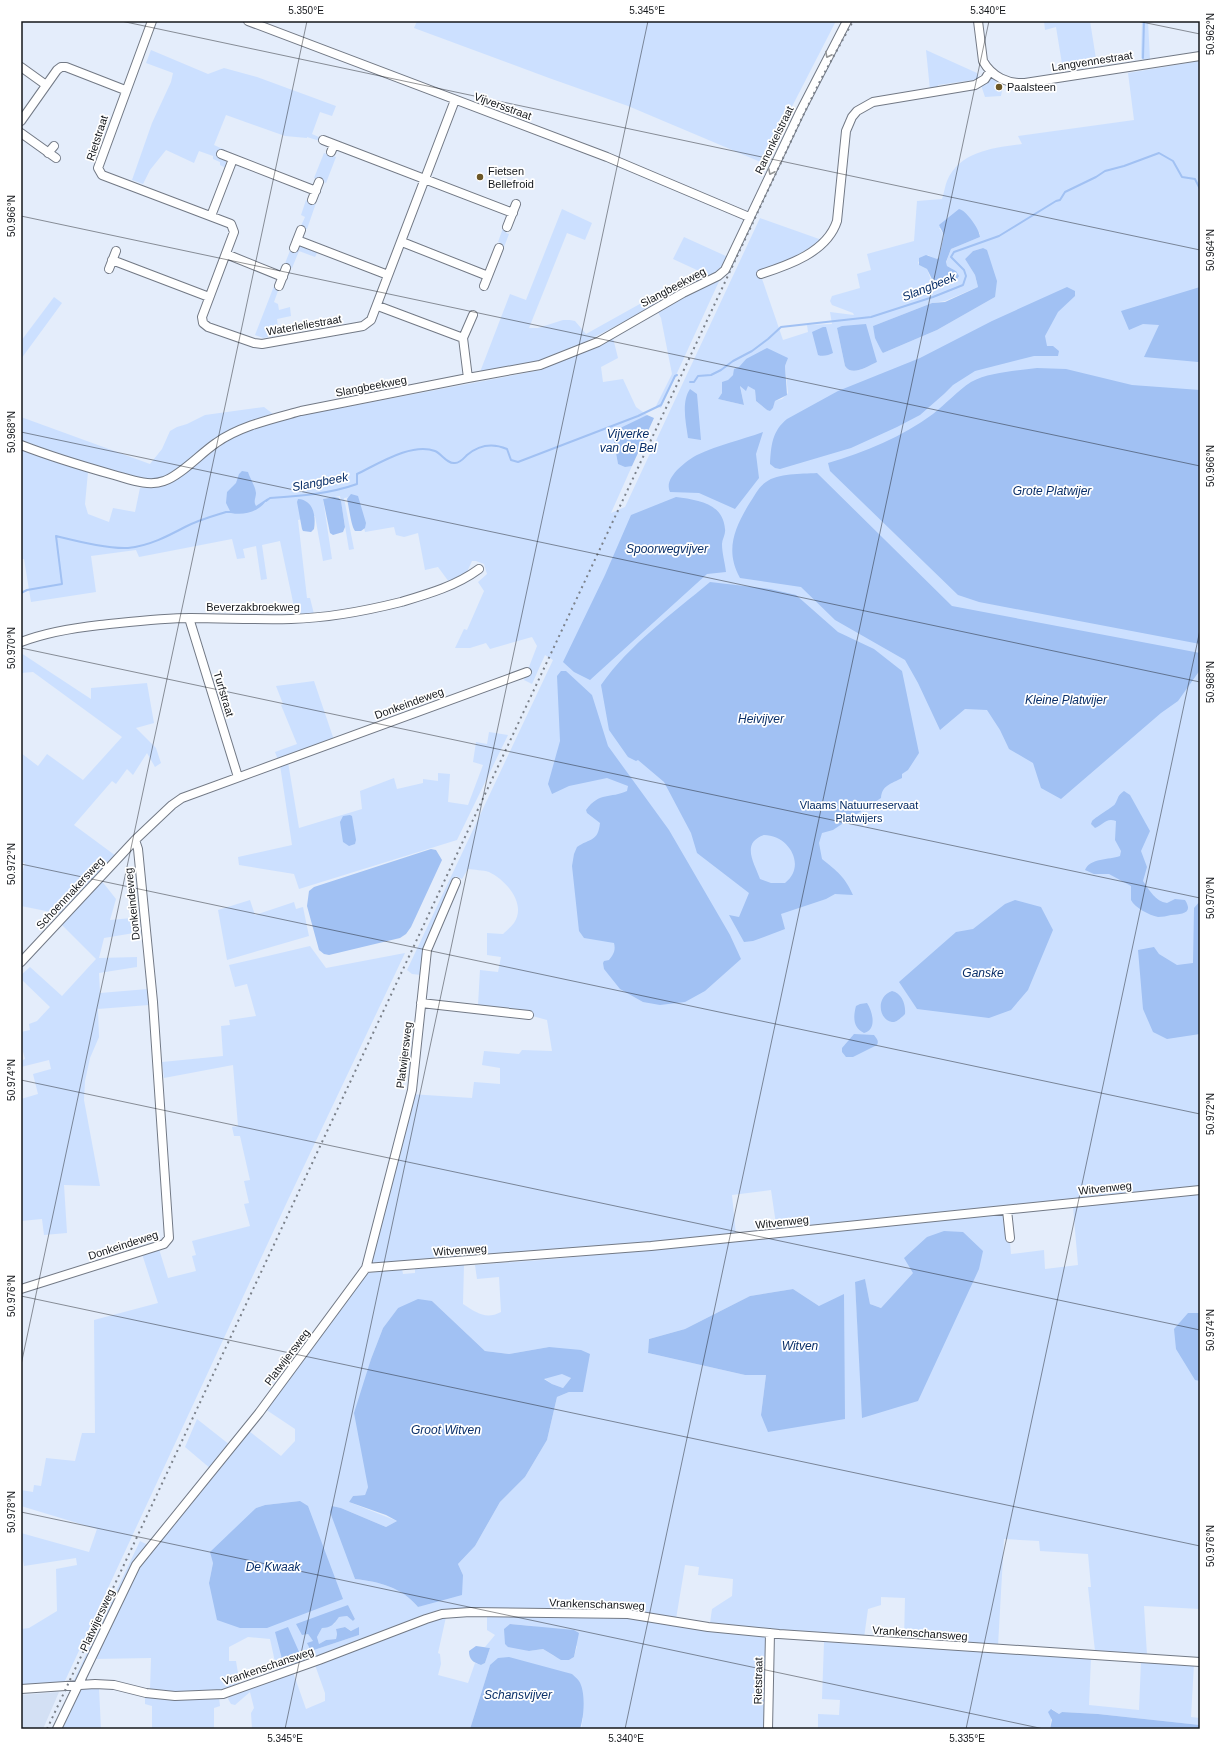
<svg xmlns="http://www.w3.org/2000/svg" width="1221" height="1750" viewBox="0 0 1221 1750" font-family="Arial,sans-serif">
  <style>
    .built { fill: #d3e0f4 }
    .green { fill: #cce0ff; fill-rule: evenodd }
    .water { fill: #a1c1f3; fill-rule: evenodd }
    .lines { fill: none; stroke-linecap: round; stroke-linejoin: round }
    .stream { stroke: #a1c1f3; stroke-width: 2 }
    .minor-casing { stroke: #727985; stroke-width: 10 }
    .minor { stroke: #fff; stroke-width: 8 }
    .rail { stroke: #7b818a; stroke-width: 2; stroke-dasharray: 2 4; stroke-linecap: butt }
    .oneway { stroke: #959798 }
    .ticks { fill: none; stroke: #14171b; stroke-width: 1; stroke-opacity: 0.45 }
    .poi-dot { fill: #6c5726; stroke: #fff; stroke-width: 1.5 }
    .labels { text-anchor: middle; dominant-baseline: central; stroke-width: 3.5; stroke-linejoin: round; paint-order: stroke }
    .street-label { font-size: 11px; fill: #14171b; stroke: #fff }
    .poi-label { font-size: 11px; fill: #14171b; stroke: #fff; text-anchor: start }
    .park-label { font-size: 11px; fill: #042a63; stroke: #fff }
    .water-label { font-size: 12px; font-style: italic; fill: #092f69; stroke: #fff }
    .neatline { fill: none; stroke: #14171b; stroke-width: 1.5 }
    .ticks-label { font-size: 10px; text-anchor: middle; fill: #14171b }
  </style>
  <rect width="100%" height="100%" fill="#e4edfb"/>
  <path class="built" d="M59,1692l-16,37h-22v-34z"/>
  <path class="green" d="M417,21h419l-73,142 -135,-57 -79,-28 -135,-50z
    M1044,21h46l7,44 -34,5 -7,-43 -11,3z
    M1142,21h6l2,39 -5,1 -4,-3v-4z
    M151,50l57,24 16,-6 33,9 79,29 -4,10 -12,-4 -8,22 9,4 -1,3 -13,-4v1l-22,-2 -59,-21 -12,30 11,5 -1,2 -5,-2 -2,5 9,5v8l-6,-3v-3l-7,-3v-3l-14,-5 -5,12 -28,-13 -16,20 -7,14 -11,-4 20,-57 19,-41 2,-9 -27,-10z
    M926,50l51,23 2,7 -5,3 -1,-3 -35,5v4l-8,1z
    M1200,61v1548l-56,-3 3,49 -52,-4 -7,-64h3l-3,-33 -48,-3 -1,-10 -35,-2 -6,107 -94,-6 1,-42 -24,-1v8l-13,4 -4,29 -93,-7 -61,-8 2,-14 20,-13 1,-17 -35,-4 1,-8 -14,-2 -9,54 -83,-9 -153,-1 -78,32 -85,30 -7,-32 -22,-2 -19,10v14h7l4,24c-29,11 -60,9 -90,5l1,-32 -58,1 42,-88 114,-140 32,25 14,-15v-12l-30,-20 102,-136 35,-4 1,5 12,-1v-5l49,-3 -1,39c14,9 23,16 38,8l-2,-35 -22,2 -2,-14 79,-6 450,-46 4,5 3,36 33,-4 1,19 33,-4 -5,-58 74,-9v-7l-370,40 -6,-41 -39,5 4,40 -260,23 -102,7 -2,-6 18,-66 20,-99 62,4 2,-16 26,2v-16l-18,-3 2,-14 35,3 3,-4 30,1 -5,-31 -44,-12 -25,-3 2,-35 18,2 3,-15 -14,-2v-22l16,1c3,-3 8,-7 11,-11 13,-19 -8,-43 -25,-51 -6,-2 -15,-2 -21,-3l-6,10 -6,-3 -33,77 -2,22 -9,-1 -5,-4 146,-310 -8,-5 -13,29 -8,-4 13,-34 -5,-9 -42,12 -4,-6 -16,5h-15l9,-19 3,1 17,-39 -6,-9 9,-8 -3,-10 -8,-3h-4l-6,13 -17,8 -11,-15 -13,3 -7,-37 -14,4 -8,-2 -2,-8 -29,5 -8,-36 -13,2 10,51 -5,1 -9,-54 -17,3 9,60 -9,2 -8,-45 -17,4 9,78h3l4,16 -18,2 -16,-75 -18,4 5,34 -6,1 -5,-34 -13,3 2,9 -8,1 -5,-20 -93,18 -3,-7 -45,6 5,36 -65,10 -7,-43h-3v-111l67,24 -3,32 3,10 21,8 4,-14 22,4 5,-24 24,-2 12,-7 58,-43 21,-8 33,-10 253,-48 72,-32 5,20 -17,9 2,15 20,-3 13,28 11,8 -35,18 6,31 14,2 -21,47 14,-6 135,-289 62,22 -36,22 -26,11 23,67 25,-8 -1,-7 25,-1 -2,-12 24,3 -1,-2 -21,-8 -2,-4 2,-5 28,-8 -3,-14 14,-4 -4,-16 47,-13 3,-40 25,-2c2,-6 3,-13 5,-18 13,-30 46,-33 75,-37l-4,-8 116,-16 -6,-47zM939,228l41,5v4l-29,12 -5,14 1,3 9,5 -24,12 -5,-14 -8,-4 -1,-3 10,-7 9,5 2,-2 5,-23zM983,248l12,49 -58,33 -54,23 -1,-1 -9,-26 59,-23 13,-2 33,-14 -3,-12 -10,-16 8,-8zM837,328l40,34c-9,4 -25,15 -32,4zM746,359l41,2 -2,5 3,27 -6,6 -7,2 -2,7 -6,2 -11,-9 -1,-11 -5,-4 -10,-1 4,20 -26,-6 4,-6 1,-6zM913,1273l-50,145 -8,-135 10,-3 5,24 11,4zM793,1289l26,17 -58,109 5,-40h-21l-97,-22 1,-14 36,-10 65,-33zM432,1301l53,50 24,3 40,-7 34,45h-14l-12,5 -10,43 -22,37 -25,25 -25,44 -17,18 5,11 -31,27 -14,5c-17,-20 -38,-25 -63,-28l-23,-73 9,2 45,19 11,-6 -48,-19 4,-6 12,-1 3,-8 -4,-102 7,-26 12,-31 15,-20zM300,1501l-91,82 4,-20 43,-55 9,-3zM348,1605l7,14 -2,2 -6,-5 -8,1 -5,7 -12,4 -5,9 2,7 7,-4 10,-1 1,-5 -1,-5 9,-2 14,8 -48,16 2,-10 -5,-7z
    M990,77l13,8 -2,11 -16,1 -4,-12z
    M324,153l12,4 -10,26 -12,-5z
    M306,200l10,3 -9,26h-3l-3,-3 4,-9 -4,-2z
    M562,209l30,14 -7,17 -18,-7 -38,95h9l25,-8h7l5,1 11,13 113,-63 -26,-12 11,-22 44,20 -6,10 -19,14 -128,66 -35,14 -60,11 30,-78 16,6z
    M503,228l4,1 -1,4 3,1 -5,13 -4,-2 1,-2 -3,-1z
    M303,246l15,5 -3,6 -16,-6 -7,17 -8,-2 7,-18 6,2 2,-3z
    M721,277l-60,131 -5,-2 16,-32 -11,-56 -3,-6z
    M274,286l5,2 -5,14 4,2 1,6 11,-3 1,9 -14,3 2,16 -16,3 -8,-3z
    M54,297l8,6 -41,56v-18z
    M264,407l9,7 -40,16 -62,44 -16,8 -22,-2 -112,-39v-24l129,47 12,-15 8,-18 7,-4 10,-3 18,-9z
    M21,653l70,46v-11l56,-5 7,40 -18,5 20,20 5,15 -6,4 -8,-14 -14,22 -6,-6 -11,15 -4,-3 -38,44 42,31 -55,58 -40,-8v-30l4,-13 -4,-1v-109l17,13 9,-12 36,26 39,-43 -89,-65 -12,1z
    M314,681l20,59 -56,20 -3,-8 22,-8 -16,-39 2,-1 -7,-18z
    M489,732l19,3 -51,105 -158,49 -5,-15 -55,-9 -1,-8 54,-12 -12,-80 8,-3 11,66 63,-19 -2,-18 34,-13 3,11 26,-6v-4l15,2v-8l12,1 -2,28 20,3 15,-40 -10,-3 3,-20 11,2z
    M101,880l15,19 -6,21 22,-2 2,15 -30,5 -5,20 38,-1v10l-38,6 1,20 48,-4 1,16 -51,4 1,28 -9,21 -5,23 -1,19 16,86 -36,-1 3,48 -23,2 -2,-16 -21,2v-122l17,-5 -5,-20 18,-5 -2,-9 -28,7v-6l4,-2 -4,-15v-12l9,-2 -1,-6 8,-3 13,-14 -29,-28v-4l9,-8 32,29 34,-37 -35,-35z
    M250,900l5,15 39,-13 2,7 7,-2 6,29 -82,24 -9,-50z
    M310,946l16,22 79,-15 -118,249 -223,481 -43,3v-57l8,-1 28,-17 -1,-42 21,-4 -1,-7 -52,8 -3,-16v-17l68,19 8,-23 -76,-23v-16l12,2 1,-7 7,1 5,-28 29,3 7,-28h13l-1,-113 64,-17 -16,-49 17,-5 9,29 28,-7 -4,-15 4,-1 -4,-14 58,-15 -6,-22 5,-1 -5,-22 6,-1 -10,-44h-6l-2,-9 6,-1 -5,-61 -69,13 -2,-16 61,-6 -2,-30 9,-1 -1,-5 27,-4 -9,-32 -12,3 -6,-22z
    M562,1373l9,5 -8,10 -11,-4 -8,-6z
    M197,1419l33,26 -19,24 -26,-22z
    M140,1541l8,4 -70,136 -5,1z
    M487,1616l149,3 131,18 3,92h-189l2,-11 -93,-53 -20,64h-218l-1,-16 3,-5 -4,-16 -15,13 -4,-1 -3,-5 1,-3 64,-24 13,37 19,-8v-8l-10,-28 124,-47 7,-1 -8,36 2,1 1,10 -3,11 30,8 7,-20 6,2 4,-2 5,-15 -5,-1 10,-12 -8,-5zM510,1624l23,2 44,20 -3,11 -5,3 -15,-4 -11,-7 -14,2 -6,-2z
    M824,1642l267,16 -2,47 50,5 2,-49 53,3 -3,53 9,1v7l-102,-11 -36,-2 -3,2 -7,-5 -2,20h-232v-15l21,1 1,-15 -18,-1z
    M82,1688h17l2,41h-41l19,-39z
    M145,1695l74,2 1,9 -6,2v21h-62v-23l-7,-2z"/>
  <path class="water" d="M959,209c7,1 21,21 21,28l-29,12 -5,13 1,4 9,5 3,5c-5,9 -13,10 -23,11l-9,-18 -8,-4v-7l7,-3 11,4 2,-1 5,-23 -5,-10z
    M983,248l4,2 10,31 -2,16 -58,33 -54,23 -1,-1 -7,-14 -2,-12 59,-23 13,-1 33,-15 -3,-12 -10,-16 8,-8z
    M1067,287l8,4v5l-17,16 -13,24 2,10h6l6,5 -1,5h-24l-59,15 -22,14 -9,9 -24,21 -23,12 -46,21 -71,21 -5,-1 -5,-4c1,-18 2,-33 17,-45l51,-28 82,-33 72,-37z
    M1200,287v74l-2,1 -54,-5 15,-32 -16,-1 -14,6 -8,-19z
    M866,324l11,38c-9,4 -25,15 -32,4l-8,-38 5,-2z
    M823,327h3l7,26c-4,2 -10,4 -15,2l-6,-23z
    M767,348l21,10 -3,8 2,29 -12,6 -2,7 -3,3 -3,-1 -11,-9 -1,-11 -7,-4 -2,5 -6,-5 4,19 -26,-6 4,-6v-11l6,-2 5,-5 1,-6 5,-2 7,-8z
    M1037,368l29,1 66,16 68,5v254l-221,-42 -21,-7 -128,-124 -2,-8c37,-11 74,-26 105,-49 13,-10 24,-23 38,-32 19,-10 45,-11 66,-14z
    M690,389l7,5 4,46 -13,-2c-2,-15 -7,-36 2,-49z
    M647,415l7,3 -22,48 -7,1 -7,-3 -6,-32z
    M763,432l-7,22 3,24 -24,31 -36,-16 -29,-1c-7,-14 16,-31 27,-37 21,-10 44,-15 66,-23z
    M242,471l6,1c2,7 7,13 8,21 0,5 -3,8 0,13l12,-8c-7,13 -23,18 -37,15l-5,-10 1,-11 9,-9 3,-9z
    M817,473l135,133 248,47v17l-22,31 -17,12 -100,86 -20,-11 -8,-25 -24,-14 -9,-19 -13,-20 -22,-1 -25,21 -22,-47 -13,-23 -70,-40 -34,-33 -61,-9c-15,-27 -6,-49 9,-74 5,-7 9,-17 17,-22 12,-9 35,-8 51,-9z
    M351,494l7,2 8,27 -1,5 -4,3h-6c-4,-5 -6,-24 -8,-32z
    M334,497l5,1 2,3 4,26 -2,5 -10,3 -3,-2 -7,-34z
    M676,497c22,3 47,6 49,32 1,5 -3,10 -3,15 0,9 3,19 4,28l-19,2 -117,106 -16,-8 -11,-10 42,-87 26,-60z
    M298,499c16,1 18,18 16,30l-3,3 -8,-1 -1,-2 -5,-27z
    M710,582l60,7 26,6 42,37 36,17 28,22 17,82 -11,17 -6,4v4c-11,6 -20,7 -21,20l-48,32 -11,3 -3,10 3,16c15,12 23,18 31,36l-18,-1 -9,5 -45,15 4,15 -32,12 -9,1 -15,-27 10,2 10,-24 -52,-40 -6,-20 -27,-51 -26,-22 -2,1 -8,-4 -19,-27 -8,-45c29,-41 71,-71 109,-103zM764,835c25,0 43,31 21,48h-14l-11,-4c-5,-15 -20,-36 4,-44z
    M561,671h5l26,24 16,51 61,84 61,105 11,24 -36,32 -20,11 -25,3 -17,-3 -23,-13 -16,-20 -1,-6 1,-2 5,-1c4,-5 7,-9 5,-17l-30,-5 -5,-7 -7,-65 2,-12 3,-7c13,-9 21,-5 23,-24l-13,-10 -1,-3c14,-19 24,-11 41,-19l1,-5 -21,-8 -38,8 -17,8 -4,-10 12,-43 -3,-65z
    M1124,791l6,4 20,36 -9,20 6,16 -4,14c7,10 12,20 24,22l8,-4 10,1c9,14 -4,14 -14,15 -4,1 -9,2 -13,2 -9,-2 -23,-9 -27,-17v-14l-22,-12h-15l-9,-4c5,-12 24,-10 35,-14l1,-5 -6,-11 1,-19c-10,-4 -13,4 -21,7l-4,-4 1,-3c5,-5 21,-14 23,-17 4,-7 2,-8 9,-13z
    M350,815l2,1 4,24 -1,4 -6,2 -6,-4 -3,-20 3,-6z
    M431,849l5,1 6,10 -31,67 -5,7 -6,4 -71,17 -5,-1 -5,-4 -12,-44 2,-15 5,-4z
    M1015,900l26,7 12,23 -25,60 -17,20 -22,8 -72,-9 -18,-27 57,-50 17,-3 32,-25z
    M1200,901v133l-33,5 -14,-7 -10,-23 -5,-59 16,-3 5,7 18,11 16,-2 1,-55z
    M892,991c10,2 14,14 13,23 -3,3 -9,9 -13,8 -13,-2 -17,-25 0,-31z
    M867,1003c6,9 10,27 -3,30 -11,-5 -11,-16 -8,-27l4,-2z
    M854,1034l20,1c3,4 5,6 3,10l-24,12h-7l-4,-5v-4z
    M944,1231l19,1 20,19 -4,18 -61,132 -56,17 -7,-136 10,-3 5,25 11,4 32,-35 -9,-15 23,-21z
    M793,1289l26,17 25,-12 1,125 -77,13 -7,-17 5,-40h-21l-97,-22 1,-14 36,-10 65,-33z
    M418,1299l14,2 53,50 24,3 40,-7 32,3 9,4 -7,38h-14l-12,5 -10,43 -22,37 -25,25 -25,44 -17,18 5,11 -1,20 -44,12c-17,-20 -38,-25 -63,-28l-25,-67 2,-6 9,2 45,19 11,-6 -11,-6 -37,-13 4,-6 12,-1 3,-8 -14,-74 17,-54 12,-31 15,-20zM562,1374l9,4 -8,10 -11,-4 -8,-5z
    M1188,1313h12v68l-5,-1 -19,-31 -2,-20z
    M300,1501l8,5 35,93 -76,29h-27l-23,-8 -8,-37 4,-20 -3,-11 46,-44 9,-3z
    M348,1605l7,14 -2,2 -6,-5 -8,1c-5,7 -8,11 -17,11l-5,9 2,7 7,-4 10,-1 1,-5 -1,-5 9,-2 6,4 8,-4v8l-48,16 -4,-8 6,-2 -5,-7 -6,1 -6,-11z
    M510,1624l64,6 5,3 -5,24 -5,3h-8l-18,-11 -14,2 -21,-4 -3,-3 -1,-15z
    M288,1627l12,27 -18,5 -7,-27z
    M476,1646l14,2 -5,15 -4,2c-8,-3 -12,-5 -12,-14z
    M509,1657l63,17c2,2 5,4 7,7 7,11 5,36 1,48h-110l20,-64 8,-7z
    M1051,1709l8,5 3,-2 36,2 102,11v4h-150l2,-9 -4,-8z"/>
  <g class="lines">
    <path class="stream" d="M1143,58l1,-37
      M690,382h4l4,-6 13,-1 10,-5 12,-9 19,-10 16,-12 13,-12 90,-10 62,-20 30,-12 3,-9 -2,-6 -13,-13 3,-5 45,-16 57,-35 4,-1 5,-8 31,-15 9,-6 19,-5 35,-13 14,8 9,16 13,2 5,10
      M266,501l4,-3c30,-2 59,-4 87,-14v-10c21,-10 55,-32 78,-23 7,3 12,13 20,12 5,0 9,-5 12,-8 12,-10 26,-12 40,-6l4,11 7,2 120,-46 23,-11 14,-29 2,-1
      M21,593l6,-3 35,-6 -6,-48c21,5 51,13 72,12 21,-2 40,-12 57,-21 13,-7 28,-11 41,-15h7"/>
    <defs>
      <path id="minor" d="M152,21l-54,147 4,7 129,49 3,8 -32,85 1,6 5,4 46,16 8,1 101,-18 8,-6 84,-220
        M248,21l359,136 142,60
        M978,21l5,40c9,16 25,23 42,22l175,-27
        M21,67l25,18
        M21,121l36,-51 4,-3h5l59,23
        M21,133l35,25
        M323,140l190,73
        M331,152l3,-7
        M48,153l6,-7
        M221,154l95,37
        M312,200l7,-18
        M211,216l22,-57
        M507,227l9,-23
        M297,240l91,35
        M402,242l86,34
        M294,248l7,-18
        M226,254l57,23
        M112,260l97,37
        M109,269l7,-18
        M761,274c28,-9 66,-22 76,-53l9,-90 6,-14 5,-6 16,-9 102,-17 10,-6 5,-8
        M279,286l7,-18
        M484,286l15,-38
        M378,306l85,32
        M468,378l-5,-40 10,-23
        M21,445c31,12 61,21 93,30 15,4 34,12 50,6 16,-5 37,-28 52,-38 24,-17 56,-24 85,-32l167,-33 72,-13 58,-23 85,-49 35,-17 7,-6 75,-158 47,-91
        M189,618l49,159
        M21,642c26,-10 52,-14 79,-17 30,-3 61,-7 91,-7 33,0 66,2 100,1 37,-1 74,-8 110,-17 27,-8 55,-16 78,-33
        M21,962l114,-122 37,-35 10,-7 345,-126
        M421,1003l108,12
        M1007,1210l3,28
        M366,1268l285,-22 549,-56
        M21,1289l143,-45 5,-6 -16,-236 -15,-153 -3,-9
        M21,1689l74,-5 19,1 32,8 29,3 48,-2 96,-34 107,-41 16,-5 28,-2 158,2 80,13 71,7 421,28
        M57,1729l79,-164 123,-152 107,-145 46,-178 15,-140 29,-68
        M768,1729l2,-96"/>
    </defs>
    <use href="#minor" class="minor-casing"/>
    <use href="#minor" class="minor"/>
    <path class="rail" d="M47,1729l753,-1607 20,-41 33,-60"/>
  </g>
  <defs><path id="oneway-chevron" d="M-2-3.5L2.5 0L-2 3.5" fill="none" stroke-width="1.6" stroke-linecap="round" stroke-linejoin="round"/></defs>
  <g class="oneway">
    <use href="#oneway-chevron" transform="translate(828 55) rotate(117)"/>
    <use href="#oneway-chevron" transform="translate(771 172) rotate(116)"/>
  </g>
  <path class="ticks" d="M121,21l1079,229M1137,21l63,13M21,216l1179,250M21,432l1179,250M21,648l1179,250M21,864l1179,250M21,1080l1179,250M21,1296l1179,250M21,1365l286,-1344M21,1512l1023,217M21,1728l7,1M285,1729l363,-1708M625,1729l364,-1708M966,1729l234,-1099"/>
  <g class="poi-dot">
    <circle cx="999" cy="87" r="4"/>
    <circle cx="480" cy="177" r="4"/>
  </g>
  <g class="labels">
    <g class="street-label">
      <text transform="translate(1092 61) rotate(-9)">Langvennestraat</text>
      <text transform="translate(503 106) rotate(20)">Vijversstraat</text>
      <text transform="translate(97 138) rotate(-72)">Rietstraat</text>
      <text transform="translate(774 140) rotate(-64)">Ranonkelstraat</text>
      <text transform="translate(673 287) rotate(-28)">Slangbeekweg</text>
      <text transform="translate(304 325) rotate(-10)">Waterleliestraat</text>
      <text transform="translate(371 386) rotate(-11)">Slangbeekweg</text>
      <text x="253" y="607">Beverzakbroekweg</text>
      <text transform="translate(224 694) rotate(73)">Turfstraat</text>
      <text transform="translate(409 703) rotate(-20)">Donkeindeweg</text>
      <text transform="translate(70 893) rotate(-47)">Schoenmakersweg</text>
      <text transform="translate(132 904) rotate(-96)">Donkeindeweg</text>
      <text transform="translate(404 1055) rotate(-83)">Platwijersweg</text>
      <text transform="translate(1105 1188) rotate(-6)">Witvenweg</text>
      <text transform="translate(782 1222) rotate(-6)">Witvenweg</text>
      <text transform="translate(123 1245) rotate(-18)">Donkeindeweg</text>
      <text transform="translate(460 1250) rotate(-4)">Witvenweg</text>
      <text transform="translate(287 1357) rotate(-53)">Platwijersweg</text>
      <text transform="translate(597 1604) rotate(2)">Vrankenschansweg</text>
      <text transform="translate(97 1620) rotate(-65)">Platwijersweg</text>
      <text transform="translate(920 1633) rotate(4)">Vrankenschansweg</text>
      <text transform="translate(268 1666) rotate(-19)">Vrankenschansweg</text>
      <text transform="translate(758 1681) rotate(-89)">Rietstraat</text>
    </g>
    <g class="poi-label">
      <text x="1007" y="87">Paalsteen</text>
      <text x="488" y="171">Fietsen<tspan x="488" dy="13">Bellefroid</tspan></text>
    </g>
    <g class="park-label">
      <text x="859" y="805">Vlaams Natuurreservaat<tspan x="859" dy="13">Platwijers</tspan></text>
    </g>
    <g class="water-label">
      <text transform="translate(929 287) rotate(-22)">Slangbeek</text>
      <text x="628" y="434">Vijverke<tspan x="628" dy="14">van de Bel</tspan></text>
      <text transform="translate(320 482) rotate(-11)">Slangbeek</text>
      <text x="1052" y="491">Grote Platwijer</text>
      <text x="667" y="549">Spoorwegvijver</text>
      <text x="1066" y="700">Kleine Platwijer</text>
      <text x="761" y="719">Heivijver</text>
      <text x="983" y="973">Ganske</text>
      <text x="800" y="1346">Witven</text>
      <text x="446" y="1430">Groot Witven</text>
      <text x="273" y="1567">De Kwaak</text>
      <text x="518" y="1695">Schansvijver</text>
    </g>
  </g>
  <rect width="1221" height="1750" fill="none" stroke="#ffffff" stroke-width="44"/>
  <rect x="22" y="22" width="1177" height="1706" class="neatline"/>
  <g class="ticks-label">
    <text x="306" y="14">5.350°E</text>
    <text x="647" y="14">5.345°E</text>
    <text x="988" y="14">5.340°E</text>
    <text transform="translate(1210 34) rotate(-90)" y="4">50.962°N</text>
    <text transform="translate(11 216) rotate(-90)" y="4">50.966°N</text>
    <text transform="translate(1210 250) rotate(-90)" y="4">50.964°N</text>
    <text transform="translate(11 432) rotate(-90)" y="4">50.968°N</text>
    <text transform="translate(1210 466) rotate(-90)" y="4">50.966°N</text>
    <text transform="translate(11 648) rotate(-90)" y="4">50.970°N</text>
    <text transform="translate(1210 682) rotate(-90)" y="4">50.968°N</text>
    <text transform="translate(11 864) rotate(-90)" y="4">50.972°N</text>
    <text transform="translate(1210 898) rotate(-90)" y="4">50.970°N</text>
    <text transform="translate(11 1080) rotate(-90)" y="4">50.974°N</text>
    <text transform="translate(1210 1114) rotate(-90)" y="4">50.972°N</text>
    <text transform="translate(11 1296) rotate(-90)" y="4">50.976°N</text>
    <text transform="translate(1210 1330) rotate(-90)" y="4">50.974°N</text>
    <text transform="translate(11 1512) rotate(-90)" y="4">50.978°N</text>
    <text transform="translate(1210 1546) rotate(-90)" y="4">50.976°N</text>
    <text x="285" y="1742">5.345°E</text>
    <text x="626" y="1742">5.340°E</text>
    <text x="967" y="1742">5.335°E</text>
  </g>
</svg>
